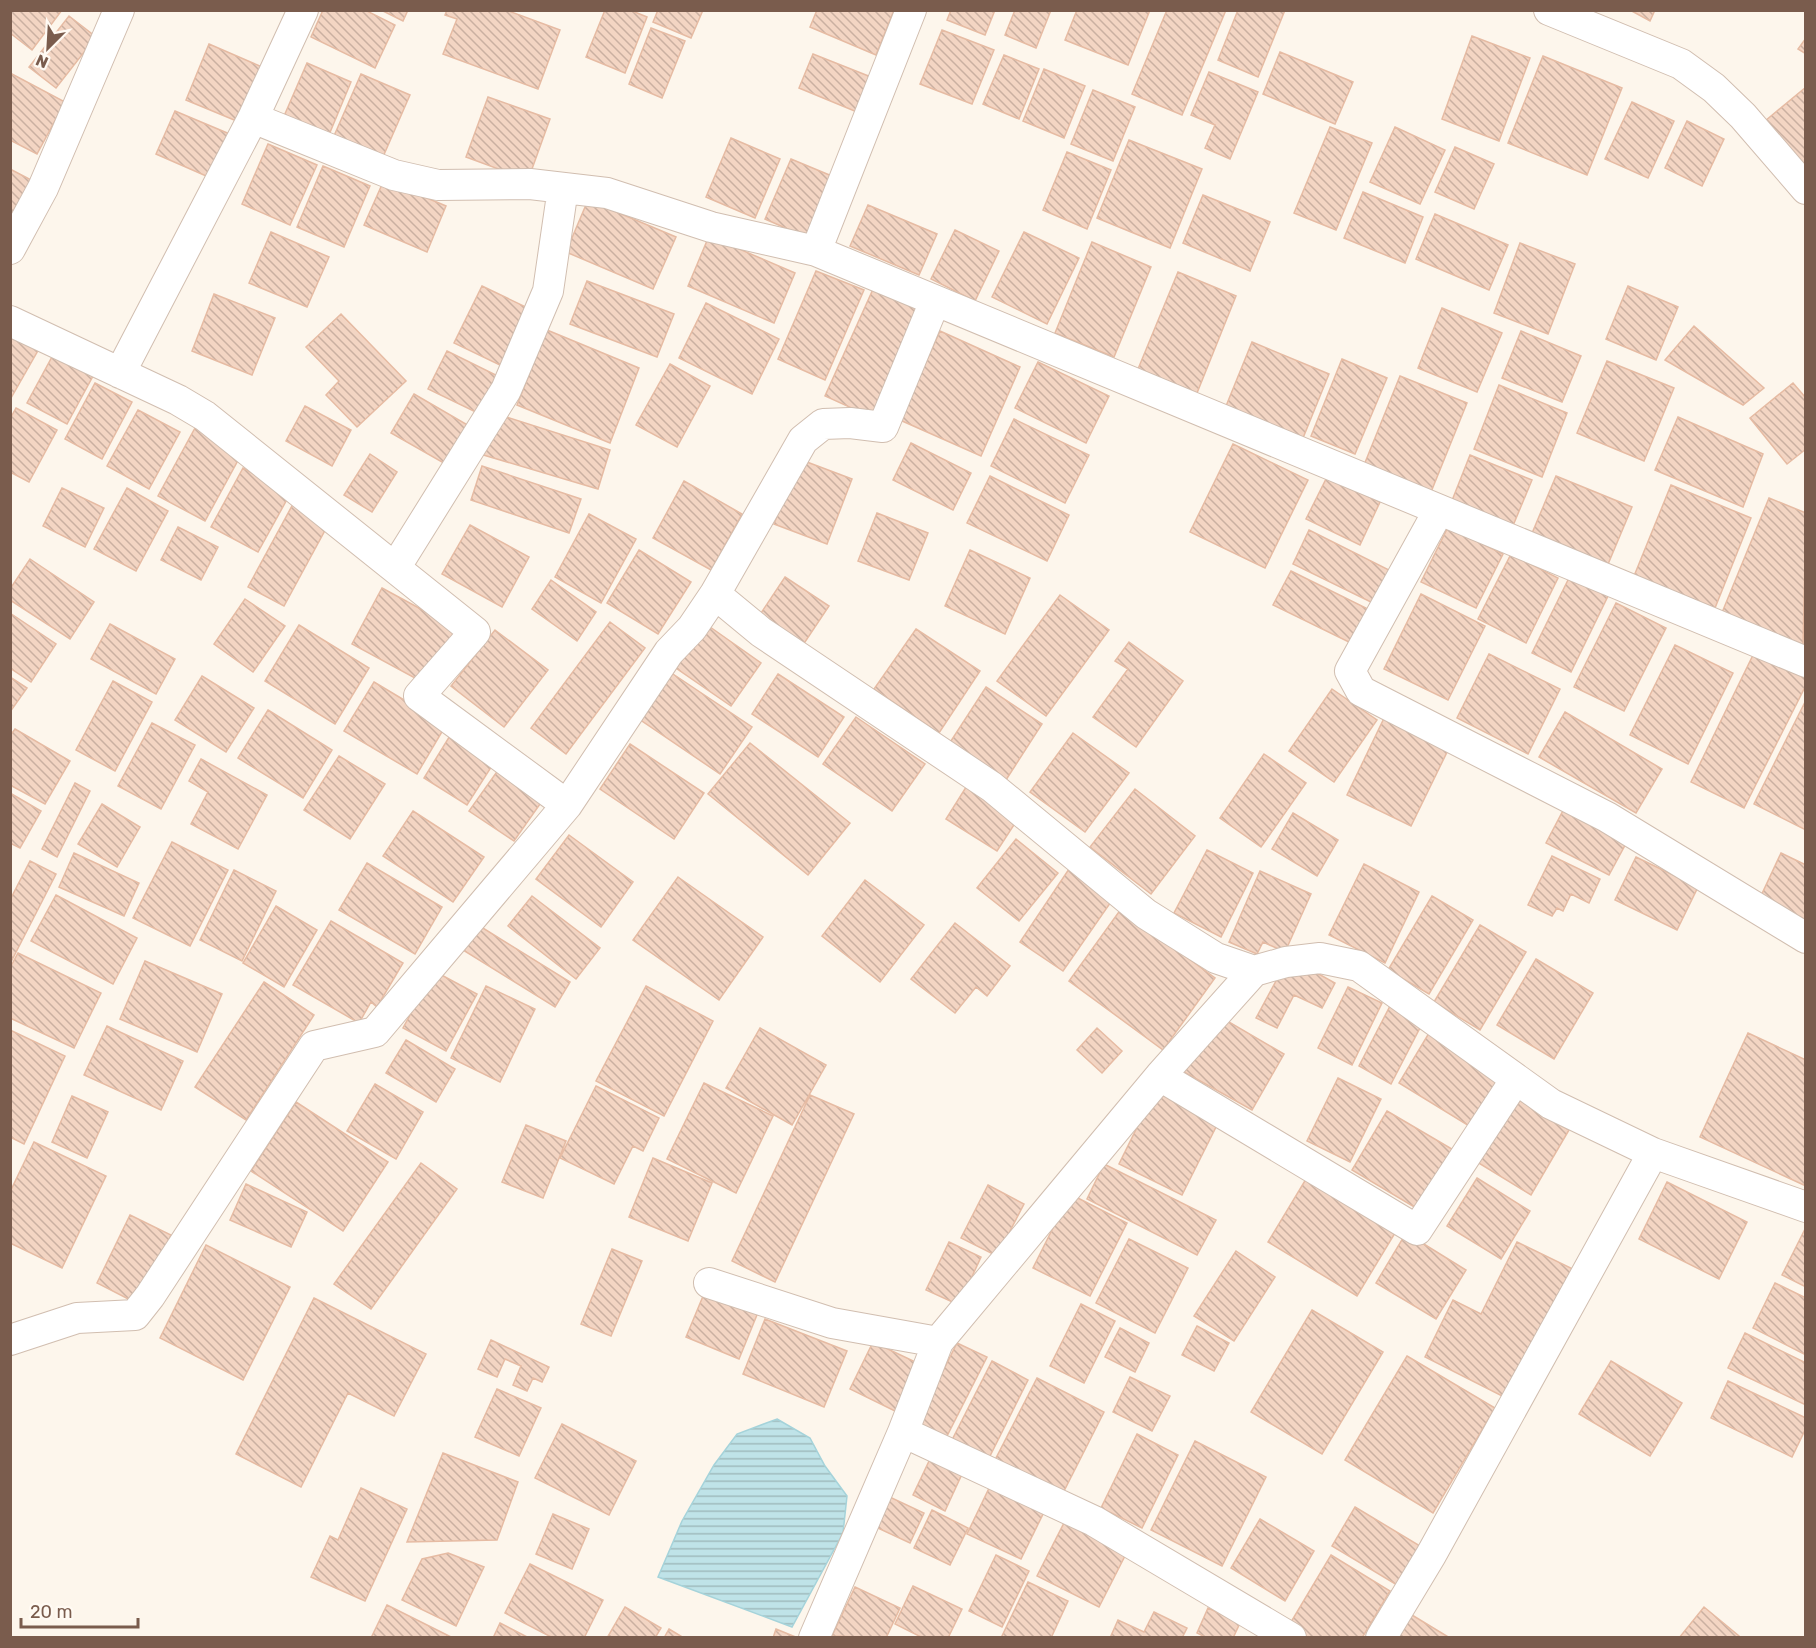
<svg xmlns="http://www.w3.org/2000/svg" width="1816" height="1648" viewBox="0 0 1816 1648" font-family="Rubik,sans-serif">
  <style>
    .water { fill: url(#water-rules); stroke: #a5d3da; stroke-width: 1.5 }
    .building { fill: url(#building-back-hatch); stroke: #e6bba3; stroke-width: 1.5 }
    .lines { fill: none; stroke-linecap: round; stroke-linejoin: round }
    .street-casing { stroke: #d1beb0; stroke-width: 32 }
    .street { stroke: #fff; stroke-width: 30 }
  </style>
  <defs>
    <pattern id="water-rules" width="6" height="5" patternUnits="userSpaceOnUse" patternTransform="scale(1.5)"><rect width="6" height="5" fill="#bfe3e8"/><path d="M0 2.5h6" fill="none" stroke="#a0bbbe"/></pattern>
    <pattern id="building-back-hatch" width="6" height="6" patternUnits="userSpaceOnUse" patternTransform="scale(1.5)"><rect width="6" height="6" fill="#f3d5c3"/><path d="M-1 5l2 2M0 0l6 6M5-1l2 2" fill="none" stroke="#cab0a1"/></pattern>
  </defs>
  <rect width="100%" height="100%" fill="#fdf6ec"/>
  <path class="water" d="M777,1419l33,19 15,28 22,30 -4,37 -51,94 -134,-50 24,-56 32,-56 23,-31z"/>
  <path class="building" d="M10,10h52l-30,40 -22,-17z
    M323,10h42l30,15 -20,43 -64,-31z
    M381,10h27l-5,11z
    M447,10h59l54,20 -22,59 -95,-35 14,-35 -12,-4z
    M605,10h25l17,7 -22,56 -39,-16z
    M658,10h45l-12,28 -38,-16z
    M817,10h77l-18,45 -66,-28z
    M951,10h44l-10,25 -38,-15z
    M1015,10h36l-15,38 -31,-13z
    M1077,10h73l-22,55 -63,-25z
    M1167,10h59l-44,105 -50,-21z
    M1238,10h47l-27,67 -40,-17z
    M1630,10h25l-5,11z
    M69,16l27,21 -40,51 -27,-21z
    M651,28l34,13 -23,57 -33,-14z
    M942,30l52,20 -22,54 -52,-20z
    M1472,36l58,22 -31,83 -57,-22z
    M1806,38v16l-8,-5z
    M209,44l53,23 -23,55 -53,-22z
    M1280,52l73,30 -18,42 -72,-30z
    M813,54l58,23 -14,35 -58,-24z
    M1004,55l35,14 -20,50 -36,-15z
    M1543,56l79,32 -35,87 -79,-32z
    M307,63l44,19 -25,60 -45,-19z
    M1044,69l41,17 -21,52 -41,-17z
    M1209,72l49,20 -28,67 -25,-11 10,-23 -24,-10z
    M10,73l55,29 -28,52 -27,-14z
    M361,74l49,21 -31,71 -49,-21z
    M1806,87v81l-41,-47z
    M1093,90l42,17 -22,54 -42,-17z
    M488,97l62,22 -22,61 -62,-23z
    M1632,102l42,19 -26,57 -43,-19z
    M175,111l57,24 -19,44 -57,-25z
    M1687,121l37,18 -22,47 -37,-18z
    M1330,127l42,16 -36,87 -42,-17z
    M1395,127l50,23 -25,54 -50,-22z
    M731,138l49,21 -25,59 -49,-21z
    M1129,140l73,29 -32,79 -73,-30z
    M268,144l49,21 -27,60 -48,-21z
    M1455,147l39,17 -20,45 -39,-17z
    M1067,152l44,18 -24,59 -44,-19z
    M791,159l48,20 -26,61 -48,-21z
    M323,166l47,20 -26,61 -47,-20z
    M10,169l27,14 -27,44z
    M384,180l62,26 -19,46 -63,-27z
    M1363,192l60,25 -18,46 -61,-25z
    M1203,195l67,27 -20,49 -67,-28z
    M588,200l88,37 -23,52 -87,-37z
    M868,205l69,29 -18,41 -69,-29z
    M1435,214l73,31 -19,45 -73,-31z
    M955,230l44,21 -24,50 -44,-22z
    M271,232l58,25 -22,50 -58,-24z
    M1024,232l55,26 -32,66 -55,-27z
    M709,236l86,37 -21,50 -86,-37z
    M1092,242l59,25 -37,90 -59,-24z
    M1520,243l55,21 -27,70 -54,-21z
    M816,271l48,19 -39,90 -47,-21z
    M1178,272l58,24 -39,97 -59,-24z
    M587,281l87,33 -17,43 -87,-33z
    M482,286l48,23 -28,57 -48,-23z
    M1628,286l50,21 -22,53 -50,-21z
    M874,287l54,24 -50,109 -53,-24z
    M214,294l61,24 -23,57 -60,-24z
    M706,303l73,36 -27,55 -73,-36z
    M1442,308l60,25 -25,59 -59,-24z
    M341,314l65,67 -49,46 -31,-32 13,-14 -33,-34z
    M1694,326l70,62 -21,17 -78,-45z
    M547,330l92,38 -29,75 -93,-38z
    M10,331l30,16 -29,51h-1z
    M940,331l80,36 -39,89 -81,-36z
    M1521,331l60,25 -19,46 -60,-24z
    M1252,342l77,32 -26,64 -77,-32z
    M447,351l55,27 -18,38 -56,-27z
    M53,355l40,21 -26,48 -40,-21z
    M1342,359l45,19 -32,76 -44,-18z
    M1607,361l67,27 -30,73 -67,-28z
    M1038,362l71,34 -23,47 -71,-35z
    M670,364l40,22 -33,61 -41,-22z
    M1400,376l67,27 -36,89 -67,-27z
    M95,383l37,19 -30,57 -37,-20z
    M1793,383l13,15v51l-19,15 -37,-46z
    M1499,385l68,28 -25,64 -68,-28z
    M414,394l57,33 -22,39 -58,-33z
    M305,406l46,24 -19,36 -46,-25z
    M16,408l41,22 -28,52 -19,-10v-53z
    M138,410l42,22 -31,57 -42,-23z
    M497,414l113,36 -12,39 -118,-35z
    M1678,417l85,37 -20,53 -88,-37z
    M1014,419l75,36 -24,48 -74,-37z
    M195,428l47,25 -37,68 -47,-25z
    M911,443l60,30 -18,37 -60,-30z
    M1233,444l75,36 -43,88 -75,-36z
    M370,454l27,18 -25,40 -28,-17z
    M1470,455l62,25 -20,48 -61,-25z
    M799,459l53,20 -25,65 -53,-20z
    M482,466l99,33 -12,34 -98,-33z
    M243,468l47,26 -32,58 -47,-25z
    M990,476l79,39 -22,46 -80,-38z
    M1556,476l76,31 -26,62 -76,-31z
    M1327,477l53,25 -20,43 -54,-26z
    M684,481l58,33 -31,56 -58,-32z
    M1671,485l80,33 -36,90 -81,-32z
    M62,488l42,20 -19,39 -42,-21z
    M127,488l41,23 -32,60 -42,-22z
    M1769,498l37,15 -3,135 -82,-33z
    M293,504l36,19 -45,83 -36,-19z
    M877,513l51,20 -19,47 -51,-19z
    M589,514l47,25 -35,64 -46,-26z
    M470,525l59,32 -27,50 -60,-33z
    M178,527l40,20 -17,33 -40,-20z
    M1448,527l55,27 -27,54 -55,-26z
    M1309,530l86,43 -16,33 -86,-42z
    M639,550l52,32 -33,52 -51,-31z
    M970,550l60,28 -25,56 -60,-28z
    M1511,554l47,24 -32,65 -48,-24z
    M30,559l64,43 -24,37 -60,-39v-11z
    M1291,571l81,40 -17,34 -82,-40z
    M785,577l44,29 -26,39 -44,-29z
    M1569,578l39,18 -37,76 -39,-19z
    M551,580l45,32 -19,29 -45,-32z
    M382,588l74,40 -30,56 -74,-40z
    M1421,594l64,32 -37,74 -64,-31z
    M1060,595l49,35 -63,86 -49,-35z
    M245,599l40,27 -32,46 -39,-28z
    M1616,603l50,25 -42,83 -50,-24z
    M10,613l46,31 -25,38 -21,-14z
    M610,622l35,26 -79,106 -35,-26z
    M703,622l58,41 -30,43 -58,-40z
    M110,624l65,35 -19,35 -65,-35z
    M299,625l70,43 -34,56 -70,-43z
    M916,629l64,42 -41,62 -65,-44z
    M495,630l53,40 -44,57 -53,-41z
    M1129,642l54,39 -47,66 -43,-30 35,-48 -13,-8z
    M1675,645l58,28 -45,91 -58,-29z
    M1755,651l51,25v9l-62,123 -53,-26z
    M1489,654l71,35 -32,65 -71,-36z
    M670,672l82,55 -32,47 -81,-55z
    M778,674l66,43 -26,40 -66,-43z
    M202,676l52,32 -28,44 -51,-32z
    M10,677l17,11 -17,24z
    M113,681l39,21 -37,69 -39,-21z
    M374,682l72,43 -29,49 -73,-43z
    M986,687l56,37 -38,59 -57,-36z
    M1332,689l45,31 -43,62 -45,-31z
    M1806,700v130l-52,-26z
    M268,710l64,40 -29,48 -65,-40z
    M1387,712l64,32 -40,82 -64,-31z
    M1565,712l97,57 -26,44 -97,-56z
    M856,717l69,47 -33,47 -69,-47z
    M152,723l43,22 -34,64 -43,-23z
    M15,729l55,32 -25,43 -35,-19v-49z
    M1073,733l56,40 -44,59 -55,-40z
    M451,734l44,27 -28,44 -43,-27z
    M750,743l100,80 -42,52 -100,-81z
    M630,744l74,49 -30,46 -74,-50z
    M1264,754l42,29 -45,64 -41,-29z
    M339,756l46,28 -35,55 -46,-29z
    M201,759l66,36 -29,54 -47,-25 17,-32 -19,-11z
    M501,766l44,31 -31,44 -45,-30z
    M75,783l15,8 -33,66 -15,-8z
    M968,784l51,33 -22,34 -51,-32z
    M1135,789l60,47 -44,58 -61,-47z
    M10,793l31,18 -21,37 -10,-5z
    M1567,803l63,33 -21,39 -63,-32z
    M102,804l38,23 -23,40 -39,-23z
    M413,811l71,46 -31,45 -70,-46z
    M1293,813l45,27 -21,36 -45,-27z
    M569,835l64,47 -32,45 -65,-48z
    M1016,839l42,34 -39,48 -42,-33z
    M172,842l56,28 -38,76 -57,-28z
    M1207,850l46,23 -32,64 -47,-24z
    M74,853l65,30 -15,33 -65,-29z
    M1781,853l25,12v55l-46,-22z
    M1552,856l48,23 -11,24 -18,-9 -8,17 -6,-3 -5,8 -24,-11z
    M1636,857l62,30 -21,43 -62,-30z
    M30,861l26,13 -46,90v-64z
    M367,863l75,44 -27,47 -76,-44z
    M1364,864l55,28 -34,71 -56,-28z
    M1069,869l44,30 -50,72 -43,-29z
    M234,870l42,21 -34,70 -42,-21z
    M1260,871l51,23 -26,58 -22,-10 -6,12 -28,-12z
    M678,877l85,60 -44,63 -86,-60z
    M865,880l59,45 -44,57 -58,-46z
    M56,895l81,43 -24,46 -82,-43z
    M532,896l68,52 -24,31 -68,-53z
    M1432,896l41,24 -44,74 -41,-24z
    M276,906l41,24 -33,57 -41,-24z
    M1121,909l94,69 -52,72 -94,-69z
    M331,921l72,42 -26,44 -6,-5 -12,21 -66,-38z
    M955,923l55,43 -23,30 -11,-9 -21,26 -44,-34z
    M478,925l92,57 -15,25 -92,-57z
    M1480,925l46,27 -46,78 -46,-28z
    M18,953l83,40 -27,55 -64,-30v-50z
    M1536,959l57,34 -39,66 -57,-34z
    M145,961l77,33 -25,58 -77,-33z
    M434,971l43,23 -31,57 -43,-23z
    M1315,972l20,11 -13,25 -28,-13 -17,33 -21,-10 20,-37 9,-7z
    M264,982l50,33 -68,105 -51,-33z
    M486,986l49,23 -35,73 -49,-24z
    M646,986l67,35 -49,95 -68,-35z
    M1348,987l34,16 -30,62 -34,-17z
    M1390,1006l33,16 -32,62 -32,-18z
    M1217,1015l67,39 -32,56 -68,-38z
    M107,1026l76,35 -22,49 -77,-35z
    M760,1028l66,37 -34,60 -66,-37z
    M1097,1028l25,23 -20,22 -25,-23z
    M10,1030l55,26 -41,88 -14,-7z
    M1429,1033l75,45 -30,51 -75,-46z
    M1748,1033l58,27v126l-106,-49z
    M406,1040l49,29 -19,33 -50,-29z
    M1338,1078l43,21 -31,63 -43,-21z
    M704,1083l69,33 -37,77 -69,-34z
    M375,1084l48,28 -27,47 -49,-28z
    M596,1086l63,32 -16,33 -10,-5 -19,38 -54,-26z
    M1156,1089l63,32 -37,74 -63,-31z
    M810,1095l44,19 -79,168 -43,-21z
    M72,1096l36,16 -21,46 -35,-16z
    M1516,1098l53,32 -38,65 -54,-33z
    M296,1102l92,60 -45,69 -92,-60z
    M1387,1111l70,41 -36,59 -69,-41z
    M526,1125l40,16 -23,57 -41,-16z
    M34,1142l72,34 -44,92 -52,-25v-51z
    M653,1158l59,25 -24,58 -59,-24z
    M421,1163l36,26 -86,120 -37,-25z
    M1104,1164l112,56 -19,35 -110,-56z
    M1477,1178l53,33 -29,48 -54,-33z
    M1306,1179l89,54 -38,63 -89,-54z
    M1667,1182l80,40 -28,57 -80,-40z
    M246,1184l61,28 -16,35 -61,-27z
    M988,1185l36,19 -27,52 -36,-18z
    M1070,1194l57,29 -37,73 -57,-28z
    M130,1215l41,20 -33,69 -41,-21z
    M1806,1227v60l-24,-12z
    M1406,1233l60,37 -30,49 -60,-36z
    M1129,1239l59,29 -33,65 -59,-30z
    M949,1242l32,15 -22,48 -33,-15z
    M1517,1242l60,29 -65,130 -87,-44 28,-57 28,14z
    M206,1245l84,42 -47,93 -83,-42z
    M612,1249l30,12 -31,75 -30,-12z
    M1236,1251l39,26 -41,64 -40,-25z
    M1775,1283l31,15v57l-53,-27z
    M706,1289l53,21 -20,49 -53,-22z
    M314,1298l112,56 -32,62 -46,-23 -47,94 -65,-33z
    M1081,1304l34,17 -31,62 -34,-17z
    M1312,1310l71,42 -61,102 -71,-42z
    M765,1319l82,32 -23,56 -81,-33z
    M1197,1326l32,17 -15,28 -32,-16z
    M1120,1328l29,15 -14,29 -30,-15z
    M1745,1333l61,30v42l-78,-37z
    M491,1340l58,27 -7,15 -9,-4 -6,13 -14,-6 8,-19 -16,-7 -8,18 -19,-8z
    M873,1342l51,24 -23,48 -51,-25z
    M957,1343l30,14 -43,85 -29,-15z
    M1407,1356l88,52 -62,105 -88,-53z
    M992,1361l36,19 -40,80 -37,-18z
    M1611,1361l71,42 -32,53 -71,-42z
    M1130,1377l40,19 -18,35 -39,-19z
    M1037,1378l67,34 -42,83 -67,-35z
    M1728,1381l78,37v10l-14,29 -81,-39z
    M497,1389l44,19 -22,48 -44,-19z
    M562,1424l74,37 -27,54 -74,-37z
    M1137,1434l41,21 -36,73 -41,-20z
    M1195,1441l71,36 -44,89 -71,-36z
    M443,1453l75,29 -21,58 -90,2z
    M930,1459l32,15 -17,37 -32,-16z
    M992,1482l54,26 -25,51 -54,-25z
    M361,1488l46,21 -42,92 -54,-24 19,-41 8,4z
    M879,1492l45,21 -14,30 -45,-21z
    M1355,1507l70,42 -23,39 -70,-42z
    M932,1510l36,18 -18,37 -36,-17z
    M553,1514l36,15 -17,40 -36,-15z
    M1068,1515l62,31 -31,61 -62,-31z
    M1260,1519l54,32 -29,50 -54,-33z
    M448,1553l36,14 -28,59 -54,-26 20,-41z
    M996,1555l33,16 -27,56 -33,-16z
    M1331,1555l59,36 -28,47h-56l-18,-11z
    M530,1564l73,36 -19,38h-31l-48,-25z
    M1028,1582l40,19 -17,37h-50z
    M913,1586l49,23 -14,29h-25l-28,-14z
    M855,1587l45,21 -14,30 -54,-2z
    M387,1605l66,33h-82z
    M625,1607l36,21 -6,10h-48z
    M1704,1607l35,29 -1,2h-59z
    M1208,1608l32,15 -7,15h-26l-10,-5z
    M1154,1612l33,16 -5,10h-72l8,-18 26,12z
    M1407,1612l43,26h-58z
    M500,1623l29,15h-36z
    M669,1629l15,9h-20z
    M776,1629l22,9h-25z"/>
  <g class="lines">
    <defs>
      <path id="street" d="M911,10l-95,241 990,411
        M1549,10l132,54 33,24 29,28 63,73
        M253,118l50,-108
        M10,249l33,-61 76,-178
        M10,321l168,79 27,16 270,216 -56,64 148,109
        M120,373l133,-255 141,57 44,10 92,-1 77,9 104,34 105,24
        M1439,510l-89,161 11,20 246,126 199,121
        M395,568l111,-178 42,-99 15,-103
        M715,594l88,-154 20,-16 27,-1 33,4 52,-126
        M1160,1076l257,154 99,-151
        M709,1283l123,40 106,19
        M10,1340l67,-22 58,-3 15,-19 164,-250 61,-14 192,-227 102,-153 23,-24 23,-34 46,38 231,155 154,127 70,44 38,13 32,-9 34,-4 39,8 192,138 102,49 153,54
        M903,1432l35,-90 222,-266 94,-105
        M814,1638l89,-206 191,89 197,117
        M1381,1638l50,-83 222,-402"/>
    </defs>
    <use href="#street" class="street-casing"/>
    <use href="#street" class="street"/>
  </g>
  <rect width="1816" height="1648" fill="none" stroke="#7a5c4d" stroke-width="24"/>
  <g transform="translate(48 48) rotate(204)" stroke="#fffaf3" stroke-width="4.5" paint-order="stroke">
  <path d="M0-4.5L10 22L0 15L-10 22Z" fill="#7a5c4d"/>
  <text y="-9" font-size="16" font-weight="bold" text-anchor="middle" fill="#7a5c4d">N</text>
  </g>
  <path d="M21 1618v9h117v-9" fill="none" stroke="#7a5c4d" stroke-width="3"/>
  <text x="30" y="1618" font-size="18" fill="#7a5c4d" stroke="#fffaf3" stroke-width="4.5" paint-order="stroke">20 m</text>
</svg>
